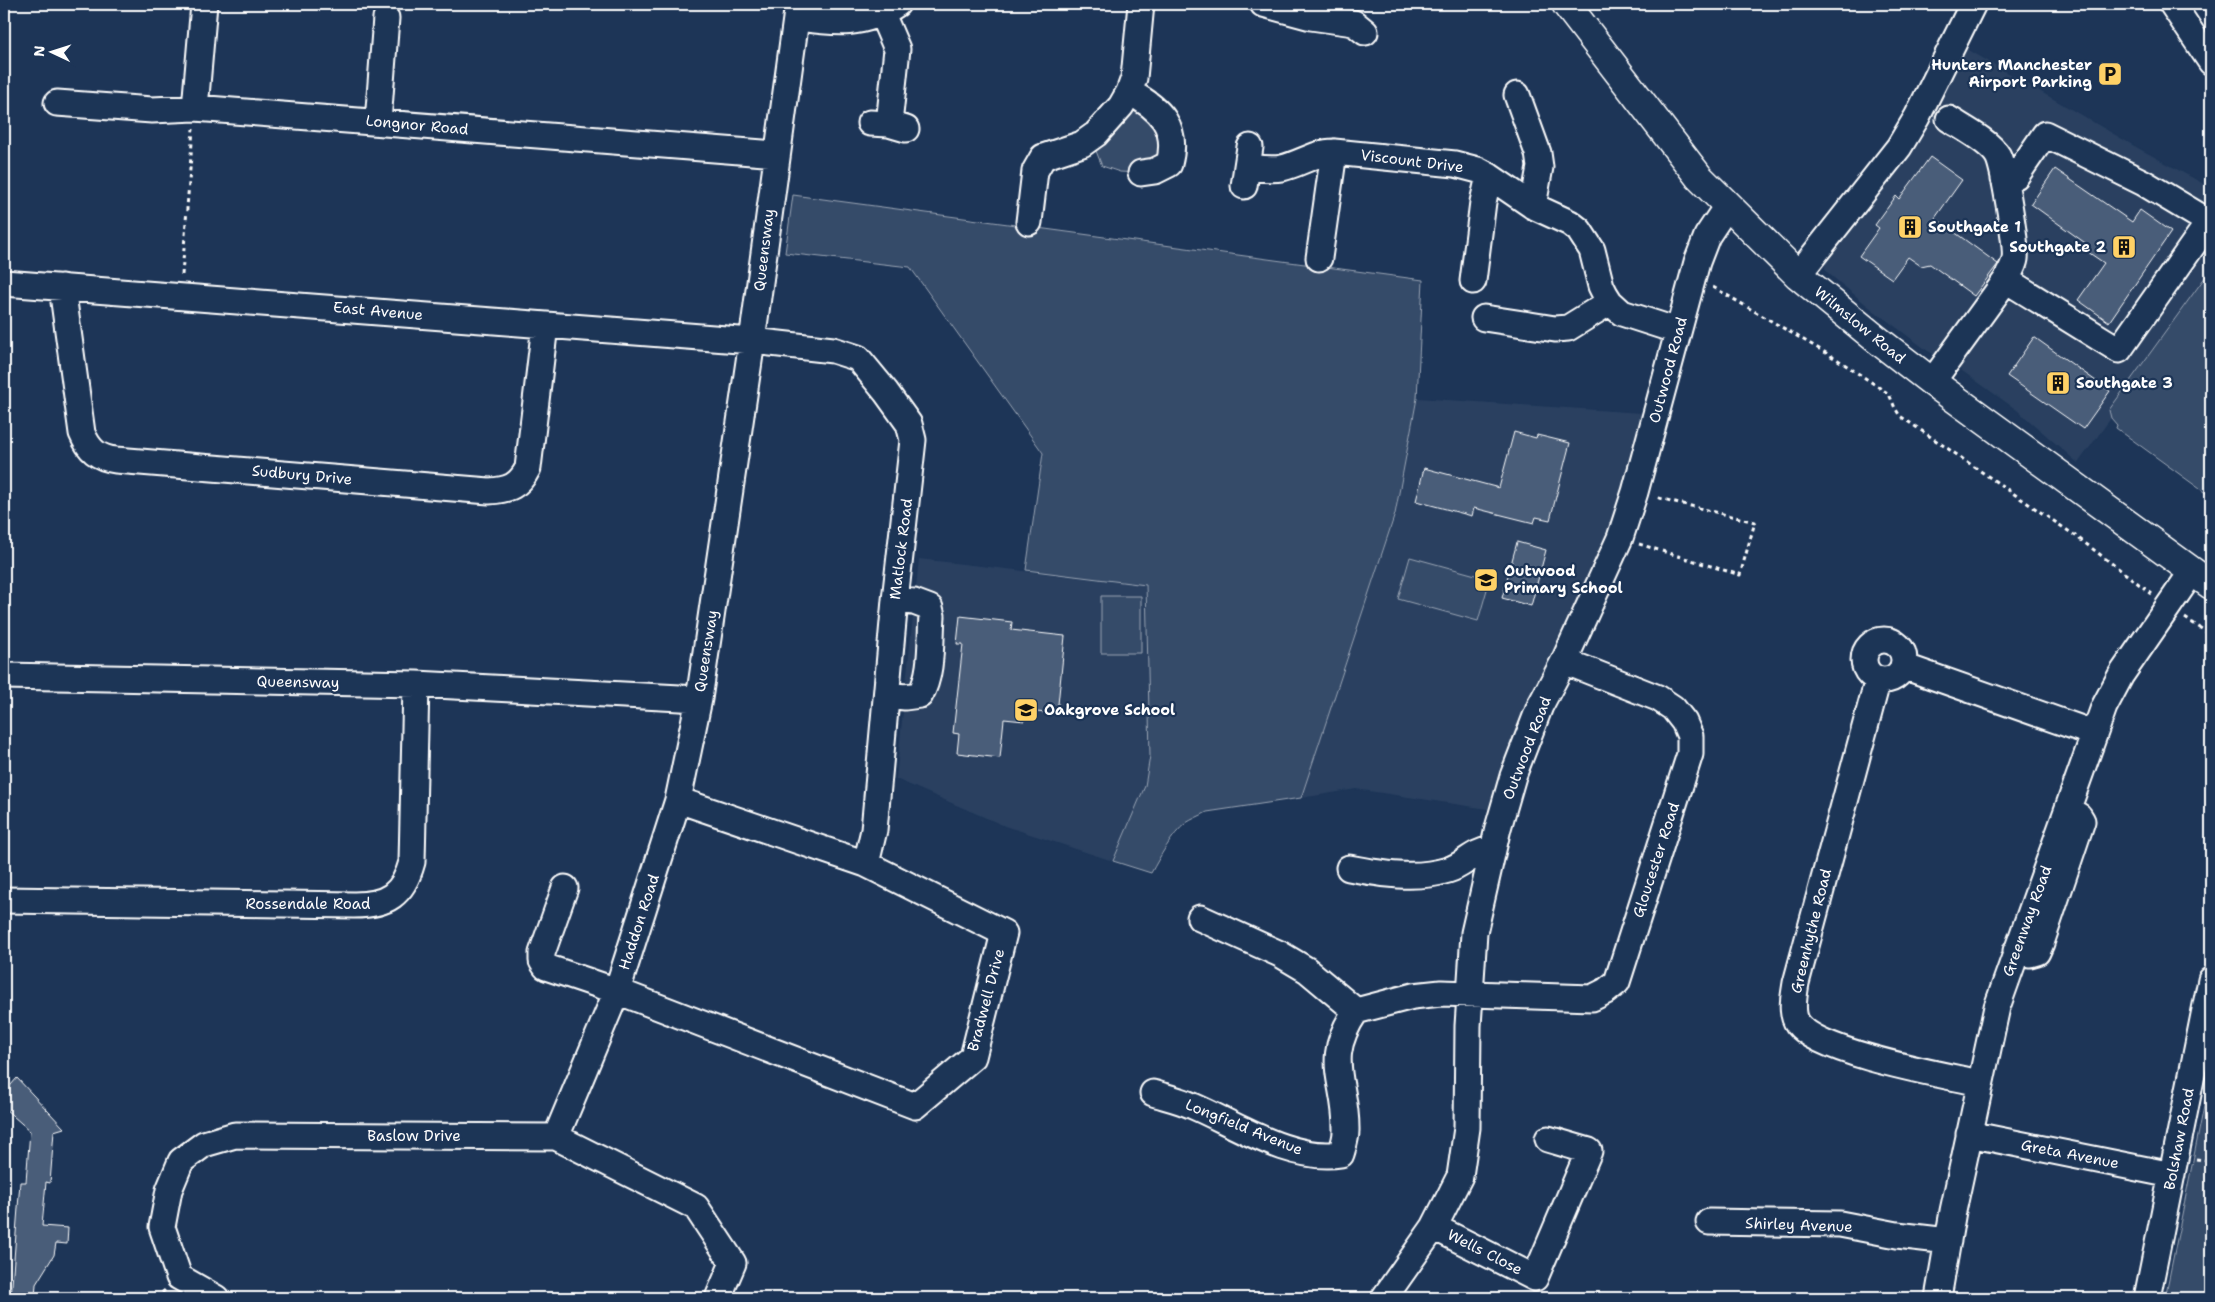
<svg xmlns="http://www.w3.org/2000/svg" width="2215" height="1302" viewBox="0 0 2215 1302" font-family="'Shantell Sans',sans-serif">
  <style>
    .built { fill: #2a4161 }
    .green { fill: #364b69; stroke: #9aa5b4 }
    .building { fill: #4a5d79; stroke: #fff }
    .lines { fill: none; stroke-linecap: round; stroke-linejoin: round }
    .minor-casing { stroke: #fff; stroke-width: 29 }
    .major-casing { stroke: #fff; stroke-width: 31 }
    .path { stroke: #fff; stroke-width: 3; stroke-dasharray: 4 4; stroke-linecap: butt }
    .minor { stroke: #1d3557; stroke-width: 25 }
    .major { stroke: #1d3557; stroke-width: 28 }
    .labels { text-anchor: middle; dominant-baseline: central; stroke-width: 4.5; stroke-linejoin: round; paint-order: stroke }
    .poi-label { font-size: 15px; font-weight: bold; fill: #fff; stroke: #1d3557; text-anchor: start }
    .street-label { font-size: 15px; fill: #fff; stroke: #1d3557 }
  </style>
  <rect width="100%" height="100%" fill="#1d3557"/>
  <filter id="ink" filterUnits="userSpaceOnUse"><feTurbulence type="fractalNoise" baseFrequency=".02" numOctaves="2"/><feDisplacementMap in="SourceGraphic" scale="10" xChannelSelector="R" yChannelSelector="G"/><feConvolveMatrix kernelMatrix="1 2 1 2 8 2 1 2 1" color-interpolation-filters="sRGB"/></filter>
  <g filter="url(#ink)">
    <path class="built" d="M1960,45l176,102 75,41v81l-102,141 2,8 -33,45 -61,-53 -56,-40 -33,-19 -55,-41 -45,-37 -3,-5 1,-7 82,-116z
      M1417,398l239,16 -155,397 -145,-22 -55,9 94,-283z
      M919,559l226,26 5,171 -5,30 -32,75 -108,-35 -109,-47z"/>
    <path class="green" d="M1129,92l43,51 -31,30 -21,-1 -18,-6 -6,-15v-17z
      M793,195l630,85 -6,118 -22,116 -94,284 -94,14c-7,4 -15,7 -21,11 -15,12 -26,34 -35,50l-38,-12 32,-75 5,-30 -4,-171 -120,-15 17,-117 -133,-186 -125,-14z
      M2211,269v228l-95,-69 1,-3 -6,-7 -2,-8z
      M1410,557l80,22 -12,42 -80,-22z
      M1101,596h40v57h-40z
      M2211,1072v226h-46z"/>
    <path class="building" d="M1930,157l32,23 -27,38 63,46 -24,32 -44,-32 -9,2 -13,-9 -16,22 -33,-23 20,-28 -4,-3 21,-29 3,3z
      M2055,169l77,53 8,-12 31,22 -62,90 -31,-22 26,-37 -19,-13 3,-5 -57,-41z
      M2034,337l76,54 -27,38 -76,-53z
      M1514,432l22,6 1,-3 33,8 -20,77 -14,-3 -2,6 -60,-15 -2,8 -56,-15 8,-33 75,20z
      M1517,542l29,8 -15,56 -29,-8z
      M960,616l52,6 -1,8 54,6 -8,78 -31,-3 -2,10 -20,-2 -4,39 -43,-5 2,-19 -6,-1 10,-89h-6z
      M17,1078l47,50 -10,3 -4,52 -4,-1 -4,44 26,2 -1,16 -11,-1 -2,12 -18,29 -1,14h-24l9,-116h6l4,-51 -26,-23v-15z"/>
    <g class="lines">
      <defs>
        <path id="minor" d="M1263,4l48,13 43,6 11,9
          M2172,4l39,58
          M882,14l15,35 -8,75
          M796,18c39,5 67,9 101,-14
          M1129,92c31,16 50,35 40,72l-14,7 -14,2
          M1517,95l21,58 2,14 -7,39
          M57,103l95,7 43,-2 581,46
          M195,108l9,-104
          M378,122l8,-104
          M870,123l19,1 17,5
          M1247,167c12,1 23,3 35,1 18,-4 34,-16 52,-16l121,12 23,6 11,6 44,30 37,17 9,7 13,20 9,36 4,8 5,8 12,11 56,18
          M2004,179l12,-3 29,-42 99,49 65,39 -90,128 -113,-70
          M1244,186l6,-39
          M1029,222l6,-51 8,-14 39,-13 14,-10 25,-28 8,-14 5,-14 7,-74
          M1319,258l15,-106
          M1798,275l101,-128 18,-30 56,-113
          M1473,281l10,-79 6,-26
          M4,283l748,58 81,9 25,8 28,34 23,32 4,16 -18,160 -21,230 -8,34
          M62,287l20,146c7,17 16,25 34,27l373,31c20,-1 30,-5 39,-23l17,-143
          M1484,318l71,11 13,-1 42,-26
          M1932,382l74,-102c3,-7 8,-14 9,-21 2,-12 -11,-91 -17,-103 -8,-14 -35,-28 -49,-37
          M1864 660a20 20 0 1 1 40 0a20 20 0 1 1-40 0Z
          M1903,666l190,67
          M4,676l412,8 283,15 53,-358 46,-337
          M1878,679l-82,304c-2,13 -6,30 2,41 21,29 145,51 182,59
          M887,695l18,2 15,-2c13,-22 10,-54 12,-79l-2,-8 -16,-6 -19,-2
          M1349,868c32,6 67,12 99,2 17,-5 24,-18 44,-21
          M565,888l-23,65v8l4,6 71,24 298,115 58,-49 31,-124 -138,-69 -188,-64
          M4,900l350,5c33,0 49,-10 58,-43l4,-178
          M1200,918l80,36 27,16 49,41
          M2016,951l14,3 7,-2 4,-9 41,-122 -3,-5 -11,-5
          M1153,1093c13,4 27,7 40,13 44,19 99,56 148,48 2,-7 5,-15 5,-23 1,-50 -24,-70 10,-120l57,-15 28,-3 151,5 14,-7 11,-9 73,-228v-18l-6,-14 -11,-14 -15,-10 -94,-37
          M1969,1134l203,41
          M556,1137l61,-146 61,-191 21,-101
          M1709,1222l131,2 57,11 51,6
          M1434,1227l101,51 54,-127 -41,-12
          M216,1298l-37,-21 -17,-50 7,-37 12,-29 23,-17 31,-9 321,2 140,70 37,56 -15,35
          M1384,1298l50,-71 26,-51 7,-48 1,-102 6,-93 24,-105 15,-52 27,-70 24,-45 56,-123 15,-46 62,-230 10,-26 20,-30
          M1938,1298l15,-87 44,-204 107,-300 17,-32 71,-103
          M2147,1298l64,-318"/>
        <path id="major" d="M1566,4l133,173 99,98 77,63 57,44 279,203"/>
      </defs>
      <use href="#minor" class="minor-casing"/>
      <use href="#major" class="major-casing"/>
      <path class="path" d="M182,275l11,-146
        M1713,287l125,73 51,34 6,14 5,8 177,121 75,57
        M1639,544l101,31 15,-53 -100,-25
        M2185,618l26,17
        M2196,1159l15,2
        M156,1298l9,-8"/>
      <use href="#minor" class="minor"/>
      <use href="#major" class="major"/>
    </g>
  </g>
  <defs>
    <symbol id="parking-square" viewBox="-11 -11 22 22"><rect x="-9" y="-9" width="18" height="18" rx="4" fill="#ffd166" stroke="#1d3557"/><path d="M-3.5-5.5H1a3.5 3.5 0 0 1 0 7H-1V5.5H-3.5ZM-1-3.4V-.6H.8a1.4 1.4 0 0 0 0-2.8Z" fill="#111"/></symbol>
    <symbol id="building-square" viewBox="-11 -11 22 22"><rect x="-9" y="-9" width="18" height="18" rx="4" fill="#ffd166" stroke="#1d3557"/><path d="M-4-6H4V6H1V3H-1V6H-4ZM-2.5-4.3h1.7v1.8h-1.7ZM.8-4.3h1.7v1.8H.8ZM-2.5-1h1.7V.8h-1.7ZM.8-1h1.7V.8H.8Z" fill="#111"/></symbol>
    <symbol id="school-square" viewBox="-11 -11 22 22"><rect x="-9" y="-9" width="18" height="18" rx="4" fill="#ffd166" stroke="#1d3557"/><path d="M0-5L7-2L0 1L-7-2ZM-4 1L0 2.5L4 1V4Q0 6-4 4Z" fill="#111"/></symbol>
  </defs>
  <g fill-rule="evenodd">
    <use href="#parking-square" x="2096" y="60" width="28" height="28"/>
    <use href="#building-square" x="1896" y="213" width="28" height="28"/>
    <use href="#building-square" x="2110" y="233" width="28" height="28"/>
    <use href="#building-square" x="2044" y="369" width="28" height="28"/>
    <use href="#school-square" x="1472" y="566" width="28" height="28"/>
    <use href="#school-square" x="1012" y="696" width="28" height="28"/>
  </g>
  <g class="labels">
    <g class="poi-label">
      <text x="2092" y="65" text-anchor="end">Hunters Manchester<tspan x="2092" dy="17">Airport Parking</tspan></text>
      <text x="1928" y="227">Southgate 1</text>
      <text x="2106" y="247" text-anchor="end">Southgate 2</text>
      <text x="2076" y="383">Southgate 3</text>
      <text x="1504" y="571">Outwood<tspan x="1504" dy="17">Primary School</tspan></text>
      <text x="1044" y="710">Oakgrove School</text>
    </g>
    <g class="street-label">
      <text transform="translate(417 125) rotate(5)">Longnor Road</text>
      <text transform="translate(1412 161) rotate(7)">Viscount Drive</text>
      <text transform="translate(764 250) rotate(-83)">Queensway</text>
      <text transform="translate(378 311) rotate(5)">East Avenue</text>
      <text transform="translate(1860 325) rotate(39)">Wilmslow Road</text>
      <text transform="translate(1668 370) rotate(-75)">Outwood Road</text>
      <text transform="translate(302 475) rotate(5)">Sudbury Drive</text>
      <text transform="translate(901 549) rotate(-83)">Matlock Road</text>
      <text transform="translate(706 651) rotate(-81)">Queensway</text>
      <text transform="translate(298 682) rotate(1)">Queensway</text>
      <text transform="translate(1527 748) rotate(-69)">Outwood Road</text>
      <text transform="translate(1656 860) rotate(-72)">Gloucester Road</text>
      <text x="308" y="904">Rossendale Road</text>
      <text transform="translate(2027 921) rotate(-70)">Greenway Road</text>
      <text transform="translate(639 922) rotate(-72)">Haddon Road</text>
      <text transform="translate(1811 931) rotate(-76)">Greenhythe Road</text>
      <text transform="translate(986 1000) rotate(-75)">Bradwell Drive</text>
      <text transform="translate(1244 1127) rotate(22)">Longfield Avenue</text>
      <text x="414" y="1136">Baslow Drive</text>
      <text transform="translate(2179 1139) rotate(-79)">Bolshaw Road</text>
      <text transform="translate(2070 1154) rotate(11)">Greta Avenue</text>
      <text transform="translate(1799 1225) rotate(2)">Shirley Avenue</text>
      <text transform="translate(1485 1252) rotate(27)">Wells Close</text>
    </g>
  </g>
  <rect width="2215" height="1302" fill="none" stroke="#1d3557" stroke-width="20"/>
  <rect x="10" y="10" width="2195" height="1282" fill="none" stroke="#fff" stroke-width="2" filter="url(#ink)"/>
  <g transform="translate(52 52) rotate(274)" stroke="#1d3557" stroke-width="4" paint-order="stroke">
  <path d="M0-4L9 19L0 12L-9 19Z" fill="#ffffff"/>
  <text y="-8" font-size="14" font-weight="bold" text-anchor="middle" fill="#ffffff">N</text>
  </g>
</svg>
